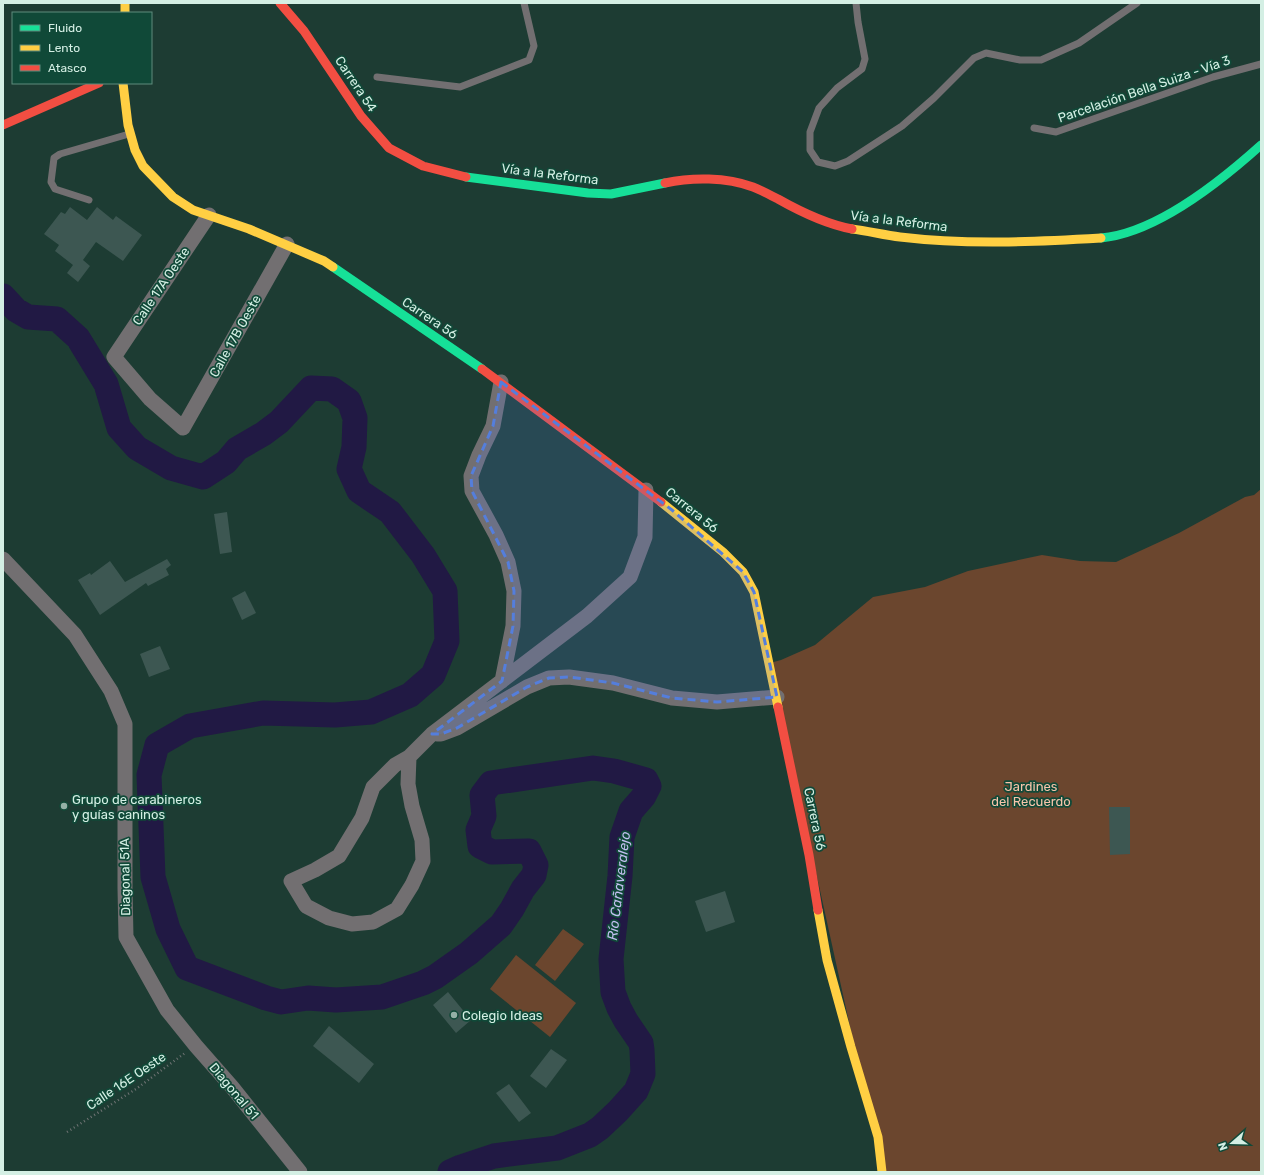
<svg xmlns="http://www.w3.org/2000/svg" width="1264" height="1175" viewBox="0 0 1264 1175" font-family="Rubik,sans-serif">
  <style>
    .green { fill: #6b462e }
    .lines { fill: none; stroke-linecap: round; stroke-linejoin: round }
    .river { stroke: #211944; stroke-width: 25 }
    .building { fill: #3d5752 }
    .path { stroke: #6f7474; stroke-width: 2.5; stroke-dasharray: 1 3; stroke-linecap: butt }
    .lane { stroke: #726f71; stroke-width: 7 }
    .street { stroke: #726f71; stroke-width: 15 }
    .fast { stroke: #16e098; stroke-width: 9 }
    .slow { stroke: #ffcf43; stroke-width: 9 }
    .jam { stroke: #f24e42; stroke-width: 9 }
    .marked { fill: #547edc; fill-opacity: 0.2; stroke: #547edc; stroke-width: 3; stroke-dasharray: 8 5; stroke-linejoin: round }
    .poi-dot { fill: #94b0a6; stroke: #104938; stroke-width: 1.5 }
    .labels { text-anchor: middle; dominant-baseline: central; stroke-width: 3.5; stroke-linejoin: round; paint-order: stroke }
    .street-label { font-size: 13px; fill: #d4efe4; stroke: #104938 }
    .park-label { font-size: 13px; fill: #f8c4aa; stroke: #104938 }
    .poi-label { font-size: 13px; fill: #d4efe4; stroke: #104938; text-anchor: start }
    .water-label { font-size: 14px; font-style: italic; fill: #c3bff1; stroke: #104938 }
  </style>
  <rect width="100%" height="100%" fill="#1d3c33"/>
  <path class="green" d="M1261,489v683h-379l-112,-509 11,-3 34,-15 58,-48 52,-10 43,-16 74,-16 38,6 36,1 63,-29 66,-36 9,-2z
    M563,929l21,15 -29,37 -20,-16z
    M516,955l60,48 -26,34 -60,-48z"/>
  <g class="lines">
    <path class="river" d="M3,296l13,14 12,7 29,2 21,19 28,46 13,44 18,20 34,20 32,9 23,-15 11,-13 26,-15 16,-12 32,-34 21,1 17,12 6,17 -1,29 -5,22 10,22 31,21 33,43 22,36 2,50 -14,34 -23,20 -39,17 -36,3 -72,-2 -73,13 -33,19 -8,30 4,102 15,52 19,39 79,30 15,4 27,-4 28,2 46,-3 41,-14 12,-6 34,-24 32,-28 11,-16 11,-20 11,-14 2,-10 -7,-14 -37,1 -12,-6 -2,-16 6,-14 -2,-21 9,-12 102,-15 21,3 32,9 3,6 -5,10 -13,15 -9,26 -2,39 -9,83 2,33 6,16 7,13 15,22 1,7 1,24 -7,17 -18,20 -18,17 -10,7 -33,13 -63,8 -33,11 -11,5"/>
  </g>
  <path class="building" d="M70,207l17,13 10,-13 16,13 3,-4 26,19 -19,26 -27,-19 -13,18 7,6 -12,16 -11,-9 6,-8 -18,-14 4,-6 -15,-11 17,-22 4,2z
    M227,512l5,40 -12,2 -6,-40z
    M167,559l4,6 -5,4 3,6 -21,11 -2,-3 -46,32 -22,-35 12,-7 1,2 19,-14 15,21z
    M245,591l11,22 -14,7 -10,-22z
    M160,646l10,23 -21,8 -9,-23z
    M1109,807h21v47l-20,1z
    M725,891l10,31 -29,10 -11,-31z
    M448,992l23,28 -15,13 -23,-28z
    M329,1026l45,38 -15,19 -46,-37z
    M551,1049l16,11 -21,28 -16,-12z
    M509,1084l22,29 -12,9 -23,-29z"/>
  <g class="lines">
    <path class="path" d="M67,1132l69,-43 49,-36"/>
    <path class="lane" d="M856,3l2,19 7,37 -3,10 -25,19 -18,20 -9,24v18l8,12 17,4 13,-5 54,-35 32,-28 40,-40 12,-5 34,7h21l38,-17 58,-40
      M377,77l83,10 69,-27 5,-14 -10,-43
      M1034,128l22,4 157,-55 48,-13
      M89,200l-34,-11 -4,-7 3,-24 6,-4 69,-20"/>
    <path class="street" d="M209,215l-95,142 36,42 33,29 104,-184
      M501,382l-8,44 -14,29 -8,21 1,15 24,44 12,27 6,29 -1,35 -11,55
      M3,559l72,76 36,56 14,33v164l1,49 41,73 29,36 36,41 68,85
      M437,734h4l16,-6 70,-41 22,-9 20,-1 44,6 59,15 45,4 60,-5
      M409,757l-1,27 4,22 10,34 1,21 -11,24 -15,24 -24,13 -21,2 -23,-6 -23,-12 -15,-25 24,-11 24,-14 23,-38 11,-31 22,-22 14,-8 23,-23 155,-118 43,-39 15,-40 1,-47"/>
    <path class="fast" d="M466,177l122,16 23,1 54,-11
      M1101,238c55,-5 120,-57 160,-93
      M333,267l149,102"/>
    <path class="slow" d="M125,3v10
      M123,83l5,42 7,25 8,16 30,31 20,13 56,19 75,32 9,6
      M852,229c16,2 32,6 48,8 66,8 134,5 201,1
      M661,502l62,50 20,20 11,20 24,115
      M818,910l9,50 24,87 27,90 4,35"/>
    <path class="jam" d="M280,3l24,28 57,85 28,32 34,18 43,11
      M3,125l96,-42
      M665,183c27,-6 61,-6 88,4 8,3 17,8 25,12 23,13 47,25 74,30
      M482,369l179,133
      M778,707l31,148 9,55"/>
  </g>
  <path class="marked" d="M501,382l171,128 71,62 11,20 23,105 -60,5 -45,-4 -59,-15 -44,-6 -20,1 -22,9 -70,41 -16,6h-9l70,-53 11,-55 1,-35 -6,-29 -36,-71 -1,-15 22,-50z"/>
  <g class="poi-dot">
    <circle cx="64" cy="806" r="4"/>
    <circle cx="454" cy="1015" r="4"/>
  </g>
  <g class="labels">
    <g class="street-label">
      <text transform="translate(356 84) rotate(56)">Carrera 54</text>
      <text transform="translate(1144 89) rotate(-19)">Parcelación Bella Suiza - Vía 3</text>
      <text transform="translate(550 174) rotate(7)">Vía a la Reforma</text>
      <text transform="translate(899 221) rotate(7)">Vía a la Reforma</text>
      <text transform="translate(161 286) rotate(-56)">Calle 17A Oeste</text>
      <text transform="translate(430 318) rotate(34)">Carrera 56</text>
      <text transform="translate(235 336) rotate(-61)">Calle 17B Oeste</text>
      <text transform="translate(692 510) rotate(39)">Carrera 56</text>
      <text transform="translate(815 819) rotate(78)">Carrera 56</text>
      <text transform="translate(125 877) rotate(-91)">Diagonal 51A</text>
      <text transform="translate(126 1081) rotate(-34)">Calle 16E Oeste</text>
      <text transform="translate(234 1091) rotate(50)">Diagonal 51</text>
    </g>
    <g class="park-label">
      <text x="1031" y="786">Jardines<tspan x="1031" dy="15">del Recuerdo</tspan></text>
    </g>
    <g class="poi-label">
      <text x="72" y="799">Grupo de carabineros<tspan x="72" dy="15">y guías caninos</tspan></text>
      <text x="462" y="1015">Colegio Ideas</text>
    </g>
    <g class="water-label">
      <text transform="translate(619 886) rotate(-83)">Río Cañaveralejo</text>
    </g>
  </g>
  <rect width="1264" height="1175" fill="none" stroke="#d4efe4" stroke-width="8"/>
  <rect x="12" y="12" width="140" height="72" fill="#104938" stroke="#5e8b7d"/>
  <rect x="20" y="25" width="20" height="6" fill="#16e098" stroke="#5e8b7d"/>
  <text x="48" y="32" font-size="12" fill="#d4efe4">Fluido</text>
  <rect x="20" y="45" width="20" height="6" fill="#ffcf43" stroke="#5e8b7d"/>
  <text x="48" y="52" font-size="12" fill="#d4efe4">Lento</text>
  <rect x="20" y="65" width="20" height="6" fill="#f24e42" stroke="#5e8b7d"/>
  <text x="48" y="72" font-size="12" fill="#d4efe4">Atasco</text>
  <g transform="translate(1232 1143) rotate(250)" stroke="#104938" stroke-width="3" paint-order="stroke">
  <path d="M0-3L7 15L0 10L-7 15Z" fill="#d4efe4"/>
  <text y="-6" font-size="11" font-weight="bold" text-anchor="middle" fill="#d4efe4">N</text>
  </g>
</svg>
